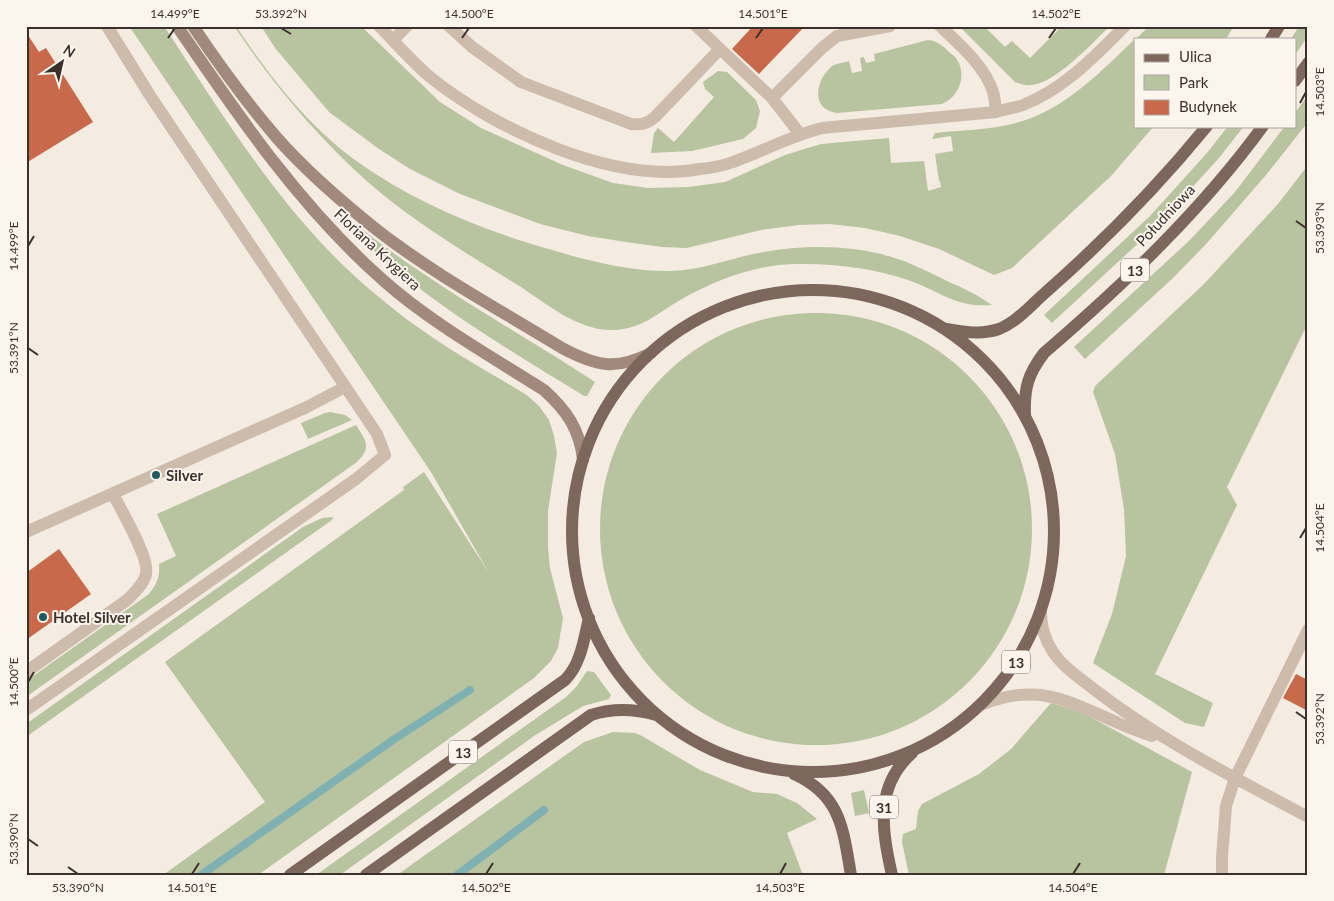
<svg xmlns="http://www.w3.org/2000/svg" width="1334" height="901" viewBox="0 0 1334 901" font-family="Lato,sans-serif">
  <style>
    .green { fill: #b8c4a0 }
    .lines { fill: none; stroke-linecap: round; stroke-linejoin: round }
    .stream { stroke: #7fb0b2; stroke-width: 8 }
    .building { fill: #c8694b }
    .lane { stroke: #cdbbac; stroke-width: 12 }
    .secondary { stroke: #a18a7d; stroke-width: 12 }
    .primary { stroke: #7d675c; stroke-width: 12 }
    .ticks { fill: none; stroke: #3b302b; stroke-width: 2 }
    .poi-dot { fill: #1f5a5e; stroke: #fbf5ee; stroke-width: 2 }
    .labels { text-anchor: middle; dominant-baseline: central; stroke-width: 4; stroke-linejoin: round; paint-order: stroke }
    .shield { fill: #fbf5ee; stroke: #756b66; stroke-width: 1 }
    .shield-label { font-size: 14px; font-weight: bold; fill: #3b302b }
    .street-label { font-size: 15px; fill: #3b302b; stroke: #fbf5ee }
    .poi-label { font-size: 15px; font-weight: bold; fill: #3b302b; stroke: #fbf5ee; text-anchor: start }
    .neatline { fill: none; stroke: #3b302b; stroke-width: 2 }
    .ticks-label { font-size: 12px; text-anchor: middle; fill: #3b302b }
  </style>
  <rect width="100%" height="100%" fill="#f4ebe1"/>
  <path class="green" d="M129,26h35c62,94 123,195 210,267 16,13 31,26 48,37 33,24 71,44 106,66l11,10 10,14 5,16 3,17 -9,58v37l2,20 13,50 -5,30 -7,13 -17,17 -276,197h-95l102,-73 -100,-140 239,-172 -1,-3 21,-15 65,101 -58,-101z
    M234,26h2c33,50 71,99 119,134 57,41 124,69 190,88 41,12 84,24 127,23 32,-1 61,-14 92,-19 46,-8 96,-7 140,9 15,6 29,13 43,20 16,7 31,14 45,24 -37,3 -52,-14 -84,-25 -34,-12 -76,-17 -111,-16 -40,0 -81,16 -115,35 -25,14 -39,30 -69,31 -34,1 -65,-25 -92,-43 -52,-32 -106,-64 -152,-104 -52,-46 -97,-100 -135,-157z
    M261,26h100l79,76 41,26 82,37 50,18 35,5 40,-1 37,-5 60,-27 36,-11 68,-6 2,25 33,-2 4,30 13,-4 -1,-6h-1l-4,-27 18,-3 -2,-15 -19,3 3,-6c26,-3 52,-3 77,-9 51,-12 87,-51 123,-85v87h19l-43,50 -99,92 -18,7 -55,-26 -39,-13 -35,-8 -36,-4 -30,1 -38,5 -74,18 -25,-1 -36,-5 -38,-6 -48,-12 -80,-30 -50,-25 -31,-20 -50,-37 -54,-64z
    M959,26h25l21,21 7,-6 18,17 32,-32h48c-18,17 -59,63 -84,59 -4,0 -8,-2 -11,-3z
    M1149,26h85l-8,13h-90z
    M1299,26h9v10l-13,19v-16h-4z
    M928,40c10,1 16,7 22,13 2,2 5,3 6,5 12,17 3,39 -14,46l-105,9c-26,-3 -22,-31 -7,-45 5,-5 13,-5 19,-7l3,12 10,-2 -2,-13 4,-1 2,6 9,-2 -1,-7z
    M718,71l9,1 29,28 4,11 -4,17 -13,11 -51,12 -41,2 3,-20 4,-5 16,14 40,-45 -9,-8 -2,-7z
    M1308,95v27l-42,53 -59,68 -34,35 -88,81 -11,-12 116,-107 45,-48 50,-66h10v-13z
    M1228,126h16l-25,32 -61,67 -106,98 -8,-8 106,-99 57,-63z
    M1308,165v158l-81,164 10,18 -82,169 58,29 -9,24 -19,-4 -92,-60 19,-49 14,-58 -2,-47 -9,-55 -22,-62 2,-6 109,-102 74,-80z
    M345,218l4,1c77,63 163,109 246,163l-8,14h-3c-86,-53 -167,-100 -238,-172z
    M600 529a216 216 0 1 1 432 0a216 216 0 1 1-432 0Z
    M330,412l15,3 7,5 -44,19 -7,-16 24,-10z
    M356,425c10,16 16,22 1,37l-331,235v-16l123,-87c8,-10 11,-17 10,-30l17,-8 -19,-42z
    M333,517l-1,3 -306,217v-13l277,-197 19,-9z
    M587,671l7,1 17,23 -2,4 -26,7 -49,30 -194,139h-24l250,-178 10,-10z
    M1051,703l30,9 111,60 -28,103h-255l-7,-33 1,-8 13,-5 2,-18 4,-7 57,-30 32,-25z
    M613,732l22,1 7,3 58,34 53,22 24,2 20,9 20,16 -30,14 16,42h-406l187,-133z
    M864,790l5,23 -14,3 -4,-23z"/>
  <g class="lines">
    <path class="stream" d="M201,875l192,-135 77,-50
      M457,875l87,-65"/>
  </g>
  <path class="building" d="M753,26h52l-46,48 -27,-25z
    M26,32l13,20 7,-4 47,74 -67,41z
    M59,549l32,45 -65,46v-67z
    M1296,674l12,6v31l-25,-13z"/>
  <g class="lines">
    <path class="lane" d="M379,26c17,17 33,36 51,51 66,53 184,108 270,92 11,-1 23,-3 33,-7 30,-11 58,-26 89,-34l174,-16
      M449,26l23,21 49,35 110,42c10,1 16,0 24,-7l65,-68
      M696,26l76,72
      M940,26c19,18 45,40 53,66 2,6 2,13 3,20 9,-3 19,-4 27,-7 41,-16 72,-49 102,-79
      M393,40l14,-14
      M800,134l-28,-36 50,-50 15,-12 53,-10
      M26,532l281,-125 38,-20
      M1041,612c0,14 4,28 12,40 10,15 27,26 42,38 66,51 140,88 213,127
      M26,672l101,-72c7,-7 17,-16 19,-26 4,-16 -25,-64 -33,-80
      M981,705c56,-23 84,-5 135,17 12,6 24,10 36,14
      M26,710l330,-231 29,-24 -8,-21 -228,-340 -42,-68
      M1222,875v-18l4,-51 9,-28 73,-148"/>
    <path class="secondary" d="M177,26c62,91 124,182 207,255 46,41 108,76 160,109 22,20 36,39 39,70
      M193,26c26,39 54,77 84,112 30,34 65,64 100,92 58,45 123,80 185,118 34,18 53,23 89,5"/>
    <path class="primary" d="M1271,39l8,-13
      M1295,81l13,-18
      M572 531a241 241 0 1 1 482 0a241 241 0 1 1-482 0Z
      M946,329c17,3 36,6 53,0 18,-7 33,-25 47,-37 58,-51 112,-106 161,-166
      M1025,414c-1,-26 3,-40 19,-61 79,-68 157,-142 219,-227
      M794,774c47,21 49,55 57,101
      M290,875l275,-195c16,-16 19,-41 24,-62
      M366,875l225,-160c22,-7 44,-6 65,0
      M892,875c-10,-45 -18,-88 20,-122"/>
  </g>
  <path class="ticks" d="M281,28l10,6M168,38l7,-10M462,38l7,-10M756,38l7,-10M1049,38l7,-10M1300,103l6,-11M1296,221l10,7M28,246l6,-10M28,348l10,7M1300,538l6,-10M28,682l6,-10M1296,712l10,7M28,839l10,7M68,867l10,7M192,874l7,-11M486,874l7,-11M780,874l6,-11M1073,874l7,-11"/>
  <g class="poi-dot">
    <circle cx="156" cy="475" r="5"/>
    <circle cx="43" cy="617" r="5"/>
  </g>
  <g class="labels">
    <g class="shield">
      <rect x="1121" y="258.5" width="28" height="23" rx="4"/>
      <rect x="1002" y="650.5" width="28" height="23" rx="4"/>
      <rect x="449" y="740.5" width="28" height="23" rx="4"/>
      <rect x="870" y="795.5" width="28" height="23" rx="4"/>
    </g>
    <g class="shield-label">
      <text x="1135" y="270">13</text>
      <text x="1016" y="662">13</text>
      <text x="463" y="752">13</text>
      <text x="884" y="807">31</text>
    </g>
    <g class="street-label">
      <text transform="translate(1165 215) rotate(-47)">Południowa</text>
      <text transform="translate(378 249) rotate(43)">Floriana Krygiera</text>
    </g>
    <g class="poi-label">
      <text x="166" y="475">Silver</text>
      <text x="53" y="617">Hotel Silver</text>
    </g>
  </g>
  <rect width="1334" height="901" fill="none" stroke="#fbf5ee" stroke-width="55"/>
  <rect x="1134" y="38" width="162" height="90" fill="#fbf5ee" stroke="#aea6a0"/>
  <rect x="1144" y="54" width="25" height="8" fill="#7d675c" stroke="#aea6a0"/>
  <text x="1179" y="62" font-size="15" fill="#3b302b">Ulica</text>
  <rect x="1144" y="75" width="25" height="15" fill="#b8c4a0" stroke="#aea6a0"/>
  <text x="1179" y="88" font-size="15" fill="#3b302b">Park</text>
  <rect x="1144" y="100" width="25" height="15" fill="#c8694b" stroke="#aea6a0"/>
  <text x="1179" y="112" font-size="15" fill="#3b302b">Budynek</text>
  <g transform="translate(62 62) rotate(34)" stroke="#fbf5ee" stroke-width="4" paint-order="stroke">
  <path d="M0-4L9 19L0 12L-9 19Z" fill="#3b302b"/>
  <text y="-8" font-size="14" font-weight="bold" text-anchor="middle" fill="#3b302b">N</text>
  </g>
  <rect x="28" y="28" width="1278" height="846" class="neatline"/>
  <g class="ticks-label">
    <text x="175" y="18">14.499°E</text>
    <text x="281" y="18">53.392°N</text>
    <text x="469" y="18">14.500°E</text>
    <text x="763" y="18">14.501°E</text>
    <text x="1056" y="18">14.502°E</text>
    <text transform="translate(1320 92) rotate(-90)" y="4">14.503°E</text>
    <text transform="translate(1320 228) rotate(-90)" y="4">53.393°N</text>
    <text transform="translate(14 246) rotate(-90)" y="4">14.499°E</text>
    <text transform="translate(14 348) rotate(-90)" y="4">53.391°N</text>
    <text transform="translate(1320 528) rotate(-90)" y="4">14.504°E</text>
    <text transform="translate(14 682) rotate(-90)" y="4">14.500°E</text>
    <text transform="translate(1320 719) rotate(-90)" y="4">53.392°N</text>
    <text transform="translate(14 839) rotate(-90)" y="4">53.390°N</text>
    <text x="78" y="892">53.390°N</text>
    <text x="192" y="892">14.501°E</text>
    <text x="486" y="892">14.502°E</text>
    <text x="780" y="892">14.503°E</text>
    <text x="1073" y="892">14.504°E</text>
  </g>
</svg>
